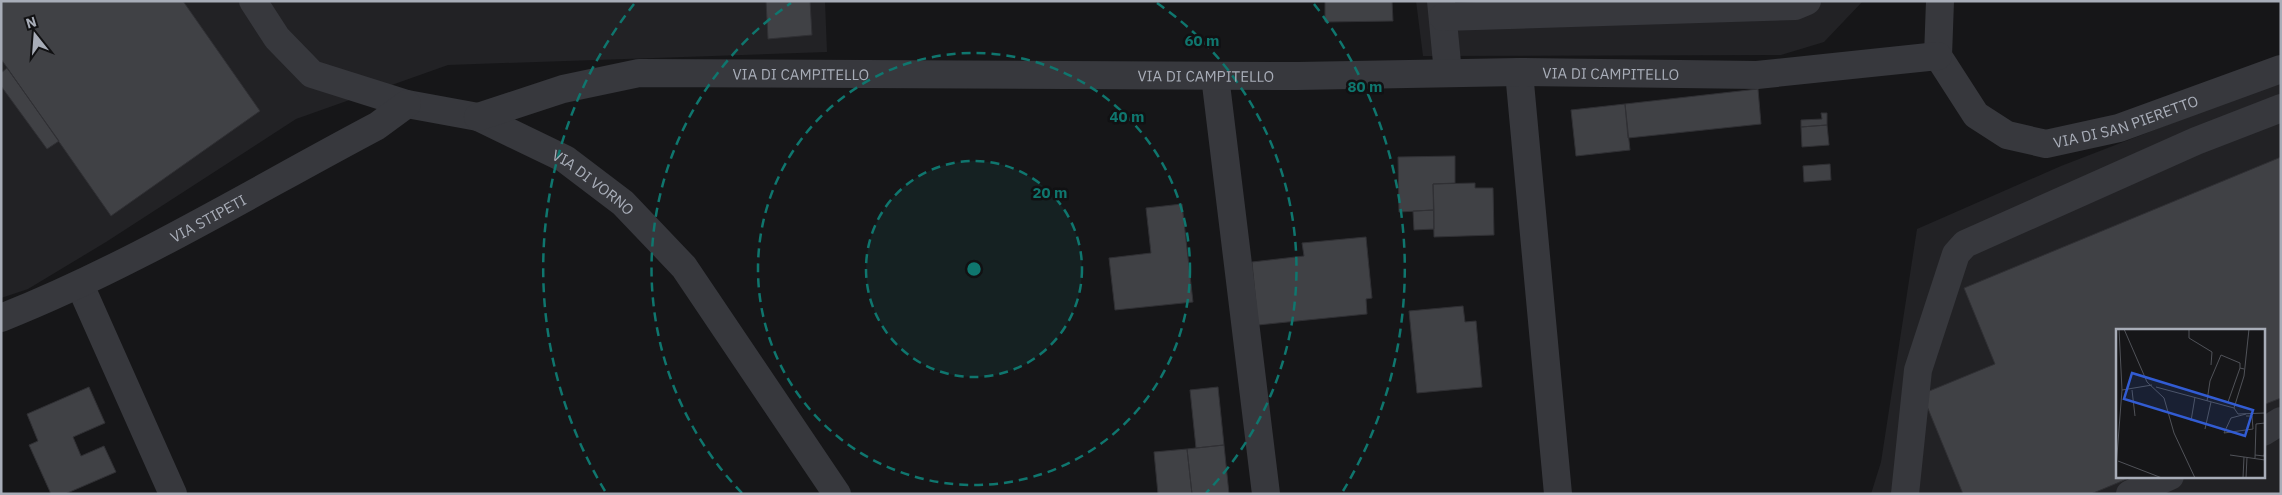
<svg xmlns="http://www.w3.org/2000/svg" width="2282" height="495" viewBox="0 0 2282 495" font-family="'IBM Plex Sans',sans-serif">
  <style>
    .built { fill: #222225; fill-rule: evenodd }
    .building { fill: #404145; stroke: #303034 }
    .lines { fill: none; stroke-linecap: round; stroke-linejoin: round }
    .minor { stroke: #37383d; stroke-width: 28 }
    .ring { fill: none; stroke: #0f766e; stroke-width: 2.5; stroke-dasharray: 9 6 }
    .labels { text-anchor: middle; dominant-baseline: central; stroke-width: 5; stroke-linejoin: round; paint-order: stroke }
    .street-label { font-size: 15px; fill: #a8adb8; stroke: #111113 }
    .inset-road { fill: none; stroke: #505258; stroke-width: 1 }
    .view { fill: #325cd3; fill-opacity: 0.15; stroke: #325cd3; stroke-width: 2.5 }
    .inset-edge { fill: none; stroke: #a8adb8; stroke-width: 2.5 }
    .centre { fill: #0f766e; stroke: #111113; stroke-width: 2.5 }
    .ring-label { font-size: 15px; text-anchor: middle; font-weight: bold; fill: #0f766e; stroke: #111113; stroke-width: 5; stroke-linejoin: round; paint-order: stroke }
  </style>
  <rect width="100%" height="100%" fill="#161618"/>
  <path class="built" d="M1,1h824l2,51 -379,13 -152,54 -190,123 -78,47 -27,9z
    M1416,1h447l-39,41 -43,13 -358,1z
    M2281,81v413h-410l10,-32 36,-233 144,-63zM2117,330h146v146h-146z"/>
  <path class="building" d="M1,1h182l77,110 -149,105 -110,-157z
    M766,1h44l2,34 -44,4z
    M1325,1h67l1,20 -68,1z
    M7,68l52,73 -12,8 -46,-63v-13z
    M1758,89l3,35 -133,14 -3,-34z
    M1625,104l5,46 -54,6 -5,-46z
    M1821,113h6v12l-26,2v-7l21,-1z
    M1827,125l2,20 -27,2 -1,-20z
    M1455,156v27l-22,1 1,26 -35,2 -1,-55z
    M2281,157v241l-18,7v-75h-146v146h17l-43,18h-128l-41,-100 73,-30 -31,-76z
    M1830,164l1,16 -27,2 -1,-16z
    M1475,183v5h18l1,47 -60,2 -1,-53z
    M1182,204l11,98 -78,8 -6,-52 42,-5 -5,-45z
    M1434,210v19l-20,1 -1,-19z
    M1366,237l6,61 -6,1 1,15 -109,11 -6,-63 52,-6 -2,-13z
    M1463,306l2,16 11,-1 6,66 -65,6 -8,-82z
    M89,387l16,36 -32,14 8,19 23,-10 12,26 -51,22h-14l-22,-49 9,-4 -11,-27z
    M1218,387l6,58 -28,3 -6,-58z
    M1224,445l5,49h-37l-5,-45z
    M1187,449l5,45h-34l-4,-42z"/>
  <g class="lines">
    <g class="minor">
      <path id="s1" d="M253,1l24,37 35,36 95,30 71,13 87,42 58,44 61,64 153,227"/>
      <path d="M1441,1l7,72"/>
      <path id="s2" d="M1940,1l-2,55 38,59 31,20 39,9 73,-16 162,-59"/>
      <path d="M1443,17l352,-11 12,-5"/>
      <path d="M1519,72l39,422"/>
      <path d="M1215,76l51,418"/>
      <path id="s3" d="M478,117l85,-28 76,-16 658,3 222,-4 238,3 181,-19"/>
      <path d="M80,285l93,209"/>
      <path id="s4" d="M1,318c131,-52 251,-126 376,-192l30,-22"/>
      <path d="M2263,432l18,-11"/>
      <path d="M1905,494l13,-124 38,-116 9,-10 231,-103 85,-33"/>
      <path d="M2130,494l40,-18"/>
    </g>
  </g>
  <circle cx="974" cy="269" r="108" fill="#0f766e" fill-opacity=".12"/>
  <g class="ring">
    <circle cx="974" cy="269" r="108"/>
    <circle cx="974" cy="269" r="216"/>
    <path d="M742 493A323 323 0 0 1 791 3M1157 3A323 323 0 0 1 1206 493"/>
    <path d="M605 491A431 431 0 0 1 634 4M1314 4A431 431 0 0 1 1343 491"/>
  </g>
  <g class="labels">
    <g class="street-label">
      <text stroke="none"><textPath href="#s3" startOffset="1139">VIA DI CAMPITELLO</textPath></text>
      <text stroke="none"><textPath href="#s3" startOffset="329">VIA DI CAMPITELLO</textPath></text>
      <text stroke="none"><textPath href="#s3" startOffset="734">VIA DI CAMPITELLO</textPath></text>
      <text stroke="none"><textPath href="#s2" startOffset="285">VIA DI SAN PIERETTO</textPath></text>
      <text stroke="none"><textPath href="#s1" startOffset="399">VIA DI VORNO</textPath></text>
      <text stroke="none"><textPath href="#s4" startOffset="230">VIA STIPETI</textPath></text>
    </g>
  </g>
  <g transform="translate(2116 329)">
    <rect width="149" height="149" fill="#161618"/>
    <path class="inset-road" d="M8,0l23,53 17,16 10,35 21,45M73,0v9l23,14 -1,13M133,0l-5,47 -10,32 4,6 27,-1M40,58l78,21M6,61l30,-5M16,61l3,26M92,68l20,5 12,-34M91,72l3,-20 11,-26 19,8v5l4,1M130,87h6l1,13 -29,4 7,-15 15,-4M75,92l4,-24M89,100l6,-27M114,126l35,5M139,126l9,1 1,-6M139,129l1,-34 9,-1M2,132l44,17M0,139l6,-78 -3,-61M127,149l1,-21M130,149l1,-21"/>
    <path class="view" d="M16,44l121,37 -8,26 -121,-37z"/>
    <rect width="149" height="149" class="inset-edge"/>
  </g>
  <circle cx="974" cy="269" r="8" class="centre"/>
  <g class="ring-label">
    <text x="1202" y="46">60 m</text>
    <text x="1365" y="92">80 m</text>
    <text x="1127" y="122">40 m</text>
    <text x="1050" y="198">20 m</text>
  </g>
  <rect width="2282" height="495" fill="none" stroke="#a8adb8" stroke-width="5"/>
  <g transform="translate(35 35) rotate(343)" stroke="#111113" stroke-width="4" paint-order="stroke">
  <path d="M0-4L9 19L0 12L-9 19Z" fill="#a8adb8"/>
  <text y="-8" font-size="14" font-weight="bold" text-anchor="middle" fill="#a8adb8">N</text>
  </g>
</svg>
